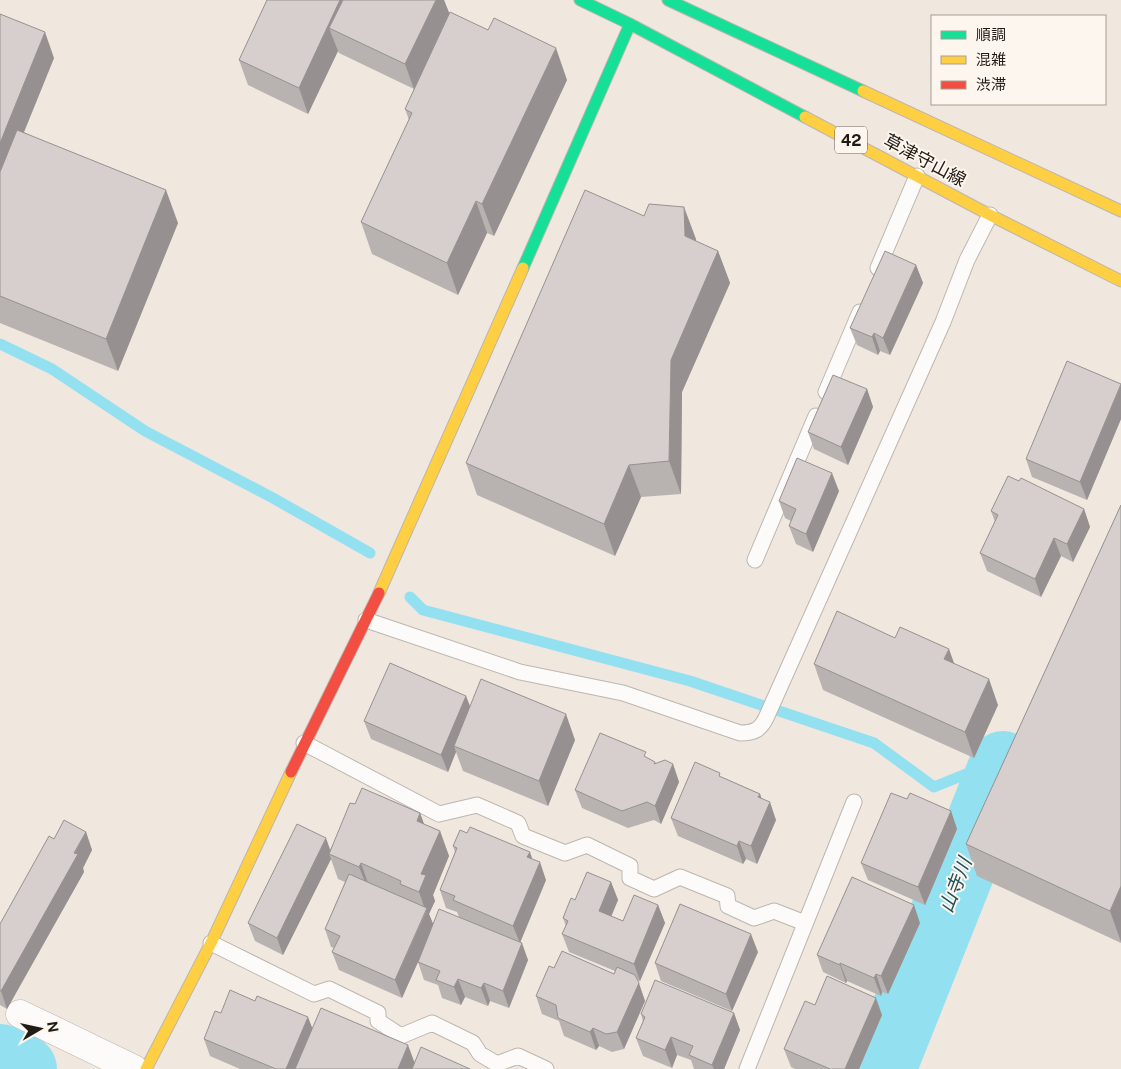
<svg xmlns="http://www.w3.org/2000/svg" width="1121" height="1069" viewBox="0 0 1121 1069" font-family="'Public Sans','Noto Sans JP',sans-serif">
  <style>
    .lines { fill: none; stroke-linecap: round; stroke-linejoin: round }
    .stream { stroke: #93e0f0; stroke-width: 11 }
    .river { stroke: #93e0f0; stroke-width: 68 }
    .lane-casing { stroke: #bcb6af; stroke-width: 17 }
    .street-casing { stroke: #bcb6af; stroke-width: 29 }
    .fast-casing { stroke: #bcb6af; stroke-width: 13 }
    .slow-casing { stroke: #bcb6af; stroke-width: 13 }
    .jam-casing { stroke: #bcb6af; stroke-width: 13 }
    .lane { stroke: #fdfbfa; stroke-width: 15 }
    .street { stroke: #fdfbfa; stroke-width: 28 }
    .fast { stroke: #16e098; stroke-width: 11 }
    .slow { stroke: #ffcf43; stroke-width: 11 }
    .jam { stroke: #f24e42; stroke-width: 11 }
    .wall { fill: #b8b2b1 }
    .shaded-wall { fill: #969190 }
    .building { fill: #d6cfce; stroke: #969190 }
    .labels { text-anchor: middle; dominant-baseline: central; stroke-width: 4; stroke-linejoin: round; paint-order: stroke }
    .shield { fill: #fdf6ef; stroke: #635d56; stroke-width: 1 }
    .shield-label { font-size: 16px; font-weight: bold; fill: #211b15 }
    .street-label { font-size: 18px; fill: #211b15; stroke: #fdf6ef }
    .water-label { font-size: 19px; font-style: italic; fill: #21525d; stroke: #fdf6ef }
  </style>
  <rect width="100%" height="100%" fill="#f0e7df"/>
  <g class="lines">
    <path class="stream" d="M0,344l52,25 93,62 128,67 97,55
      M410,597l13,13 267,71 184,62 60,44 32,-13 29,9"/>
    <path class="river" d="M0,1058l23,11
      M882,1069l121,-304"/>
    <defs>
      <path id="lane" d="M878,268l39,-92
        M826,392l34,-80
        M755,560l61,-144
        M366,620l154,52 103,21 117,40c14,0 20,-3 26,-15l177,-396 24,-62 23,-45
        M304,743l135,71 38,-9 41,18 5,13 42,17 22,-8 43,21v12l24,11 26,-12 47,19 1,10 26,12 20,-7 31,12
        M211,943l103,51 15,-5 49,24v8l23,15 31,-13 41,20 7,11 17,10 21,-8 28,13
        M747,1069l107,-267"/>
      <path id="street" d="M20,1014l114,55"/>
      <path id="fast" d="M580,0l50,24 175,93
        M668,0l195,91
        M523,268l107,-244"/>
      <path id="slow" d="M863,91l258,120
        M805,117l185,98 131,66
        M379,593l144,-325
        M146,1069l65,-126 80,-171"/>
      <path id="jam" d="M291,772l88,-179"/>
    </defs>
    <use href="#lane" class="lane-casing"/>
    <use href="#street" class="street-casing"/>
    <use href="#fast" class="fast-casing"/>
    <use href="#slow" class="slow-casing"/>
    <use href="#jam" class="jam-casing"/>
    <use href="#lane" class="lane"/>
    <use href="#street" class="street"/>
    <use href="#fast" class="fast"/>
    <use href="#slow" class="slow"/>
    <use href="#jam" class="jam"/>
  </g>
  <path class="wall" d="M267,0h177l5,13 118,67 -73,156 -7,-3 -29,62 -86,-41 -11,-32 48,-102 -4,-11 9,-20 -75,-36 -1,-2 -30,63 -60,-29 -9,-25z
    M0,14l54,44 -30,74 154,91 -60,148 -118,-48z
    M696,239v2l22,10 12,32 -48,109 -1,102 -40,3 -26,59 -138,-61 -11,-32z
    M916,265l7,18 -33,72 -10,-4 -2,4 -21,-10 -7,-17z
    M1121,384v35l-34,81 -55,-23 -6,-18z
    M867,389l6,18 -25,58 -34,-16 -6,-17z
    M1019,481l65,28 6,18 -17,35 -12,-6 -20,41 -54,-26 -7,-18 15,-31 -4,-11z
    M839,491l-26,61 -17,-8 -7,-18 2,-5 -6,-3 -6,-17z
    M1121,505v438l-144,-67 -11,-32z
    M895,638l59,25 44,42 -24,53 -151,-68 -9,-26z
    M466,696l4,11 105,33 -27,66 -85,-35 -7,-19 -8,20 -77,-33 -7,-18z
    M648,758l8,5 17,1 6,18 -18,42 -7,-4 -26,8 -46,-20 -7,-18z
    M722,777l38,17 1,4 15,22 -19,44 -11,-5 -3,5 -65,-28 -7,-18z
    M907,799l44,12 6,18 -32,76 -57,-25 -7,-17z
    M355,804l65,9 4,11 16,7 9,25 -16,39 2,6 -6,13 4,10 26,-7 -2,-5 -11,-4 -6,-18 15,-38 -2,-6 79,13 14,21 -26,62 8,18 -19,48 -19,-7 -2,5 -23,-9 -4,8 -19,-7 -4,-13 -14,-5 -6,-18 -16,36 -63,-28 -7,-18 2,-4 -3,-1 -6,-18 20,-47 -7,-3 -7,-20 -48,96 -28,-14 -7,-18 82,-73z
    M86,832l6,18 -9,18 1,4 -77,137 -7,-4v-81l54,-85z
    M611,882l7,18 -7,16 12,5 35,-16 7,18 -25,58 -3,-1 8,21 -21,48 -12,3 -13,-6 -3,4 -32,-14 -5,-15 -17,-7 -6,-18 18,-28 60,6 1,-3 -46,-19 -7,-18 4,-8 -3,-8 12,-18z
    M920,923l-32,71 -6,-2 -1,4 -34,-15 -1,2 -23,-11 -6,-17z
    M758,952l-26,59 -71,-30 -6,-18z
    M221,1013l91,14 103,35 55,7h-230l-30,-13 -6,-17z
    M734,1013l6,17 -16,39h-30l-3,-9 -14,-5 -5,13 -29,-12 -7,-18 7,-16 -2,-8z
    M882,1015l-23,54h-64l-4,-2 -7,-18z"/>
  <path class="shaded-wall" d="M340,0h22l-33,28 9,23 -30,63 -9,-26z
    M436,0h8l6,15 -36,74 -9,-25z
    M45,32l9,26 -54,133v-48z
    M556,48l11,32 -73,156 -12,-32z
    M166,190l12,33 -60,148 -12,-32z
    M476,201l11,32 -29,62 -11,-32z
    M684,207l12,32 1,29 -12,-32z
    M718,251l12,32 -48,109 -1,102 -12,-33 2,-101z
    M916,265l7,18 -33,72 -7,-17z
    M874,333l6,18 -2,4 -6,-18z
    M1121,385v34l-34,81 -7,-18z
    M867,389l6,18 -25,58 -7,-18z
    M629,465l12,32 -26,59 -11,-32z
    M832,473l7,18 -26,61 -7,-18z
    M1084,509l6,18 -17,35 -6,-18z
    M1054,538l7,18 -20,41 -6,-18z
    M949,649l9,25 -14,-15z
    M989,679l9,26 -24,53 -9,-26z
    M466,696l7,18 -19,32 2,6 -8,20 -7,-17z
    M566,714l9,26 -27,66 -9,-25z
    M673,764l6,18 -18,42 -6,-18z
    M760,794l6,17 4,-9 6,18 -19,44 -6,-18 7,-49z
    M951,811l6,18 -32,76 -7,-18z
    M420,813l9,25 -12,-17z
    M440,831l9,25 -16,39 2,6 -6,13 5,12 -32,72 -7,-18 31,-68 -7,-20 2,-18z
    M86,832l6,18 -9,18 1,4 -77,137 -6,-18z
    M326,838l6,17 -3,-1 2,5 -48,96 -6,-17z
    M739,841l7,18 -3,5 -6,-18z
    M530,852l6,18 -9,-13z
    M540,862l6,18 -26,63 -7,-17z
    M361,863l9,26 -1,3 -10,-25z
    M611,882l7,18 -12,29 -7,-18z
    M1121,886v56l-11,-31z
    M658,905l7,18 -25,58 -6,-17z
    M914,905l6,18 -32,71 -7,-18z
    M751,934l7,18 -26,59 -6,-17z
    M522,943l6,17 -19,48 -6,-17z
    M840,963l7,18 -1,2 -6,-18z
    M876,974l6,18 -1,4 -7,-18z
    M458,979l7,18 -4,8 -7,-18z
    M484,983l6,18 -2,5 -7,-18z
    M639,983l6,18 -21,48 -7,-17z
    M876,998l6,17 -23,54h-14z
    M734,1013l6,17 -16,39h-10l-2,-4z
    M308,1017l7,18 -15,34h-14z
    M593,1028l6,18 -3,4 -6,-18z
    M671,1037l6,18 -5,13 -7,-18z
    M408,1045l9,24h-19z"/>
  <path class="building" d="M267,0h73l-41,88 -60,-28z
    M343,0h93l-31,64 -76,-36z
    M450,12l38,18 6,-12 62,30 -74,156 -6,-3 -29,62 -86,-41 51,-109 -7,-4z
    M0,14l45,18 -45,111z
    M17,130l149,60 -60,149 -106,-43v-124z
    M585,190l59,26 5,-12 35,3 1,29 33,15 -47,109 -2,101 -40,4 -25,59 -138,-61z
    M885,251l31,14 -33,73 -9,-5 -2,4 -22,-9z
    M1067,361l54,23 -41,98 -54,-23z
    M833,375l34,14 -26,58 -33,-15z
    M797,458l35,15 -26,61 -17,-8 7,-17 -17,-8z
    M1008,476l11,5 2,-3 63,31 -17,35 -13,-6 -19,41 -55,-26 18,-38 -7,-4z
    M1121,505v381l-11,25 -144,-67z
    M837,611l58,27 5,-11 49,22 -5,10 45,20 -24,53 -151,-68z
    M390,663l76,33 -25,59 -77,-34z
    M481,679l85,35 -27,67 -85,-35z
    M600,733l46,19 -2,4 11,6 -1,2 11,-4 8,4 -18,42 -8,-4 -25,9 -47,-21z
    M695,762l25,11 -1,3 41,18 -2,3 12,5 -19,44 -12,-5 -2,5 -66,-28z
    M362,788l58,25 -3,8 23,10 -19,43 5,1 -7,17 -19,-8 1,-3 -40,-18 -2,4 -30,-13 21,-51 5,1z
    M891,793l16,6 3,-6 41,18 -33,76 -57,-24z
    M64,820l22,12 -12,21 4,1 -77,137h-1v-67l49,-88 5,3z
    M297,824l29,14 -49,100 -29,-15z
    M470,827l60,25 -3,5 13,5 -27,64 -60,-26 2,-4 -15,-6 17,-42 -4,-2 7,-16 7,3z
    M587,872l24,10 -12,29 24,10 11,-26 24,10 -24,59 -72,-30 6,-13 -5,-3 8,-20 4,2z
    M349,874l78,34 -32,72 -63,-28 8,-16 -15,-7z
    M852,877l62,28 -33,71 -5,-2 -2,4 -34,-15v2l-23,-10z
    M680,904l71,30 -25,60 -71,-31z
    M439,909l83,34 -19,48 -19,-8 -3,5 -23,-9 -4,8 -18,-7 4,-9 -22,-9z
    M562,951l52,23 3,-7 18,8 4,8 -22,49 -11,2 -13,-6 -3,4 -32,-14 -2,-13 -20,-9 13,-30 5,2z
    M827,976l49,22 -31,71h-15l-46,-20 21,-48 10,4z
    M655,980l79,33 -22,52 -23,-10 4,-9 -22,-9 -6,13 -29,-12 9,-21 -4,-3z
    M230,990l25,11 2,-5 51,21 -22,52h-10l-72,-30 11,-28 6,2z
    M321,1008l87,37 -10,24h-103z
    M421,1047l49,22h-58z"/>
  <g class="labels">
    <rect class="shield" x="835" y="126.5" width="32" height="27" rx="4"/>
    <g class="shield-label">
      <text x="851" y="140">42</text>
    </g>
    <g class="street-label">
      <text transform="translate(925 160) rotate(28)">草津守山線</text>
    </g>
    <g class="water-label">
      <text transform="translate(955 885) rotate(-69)">山寺川</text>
    </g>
  </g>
  <rect x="931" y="15" width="175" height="90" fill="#fdf6ef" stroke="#a59e98"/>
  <rect x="941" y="31" width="25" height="8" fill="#16e098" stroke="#a59e98"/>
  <text x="976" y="40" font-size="15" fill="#211b15">順調</text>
  <rect x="941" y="56" width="25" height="8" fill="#ffcf43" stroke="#a59e98"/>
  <text x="976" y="65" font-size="15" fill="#211b15">混雑</text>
  <rect x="941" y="81" width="25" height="8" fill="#f24e42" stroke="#a59e98"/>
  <text x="976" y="90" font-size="15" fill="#211b15">渋滞</text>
  <g transform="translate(40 1029) rotate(81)" stroke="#fdf6ef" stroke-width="4" paint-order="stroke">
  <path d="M0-4L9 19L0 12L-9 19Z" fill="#211b15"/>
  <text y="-8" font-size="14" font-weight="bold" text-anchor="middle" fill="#211b15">N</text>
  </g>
</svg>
